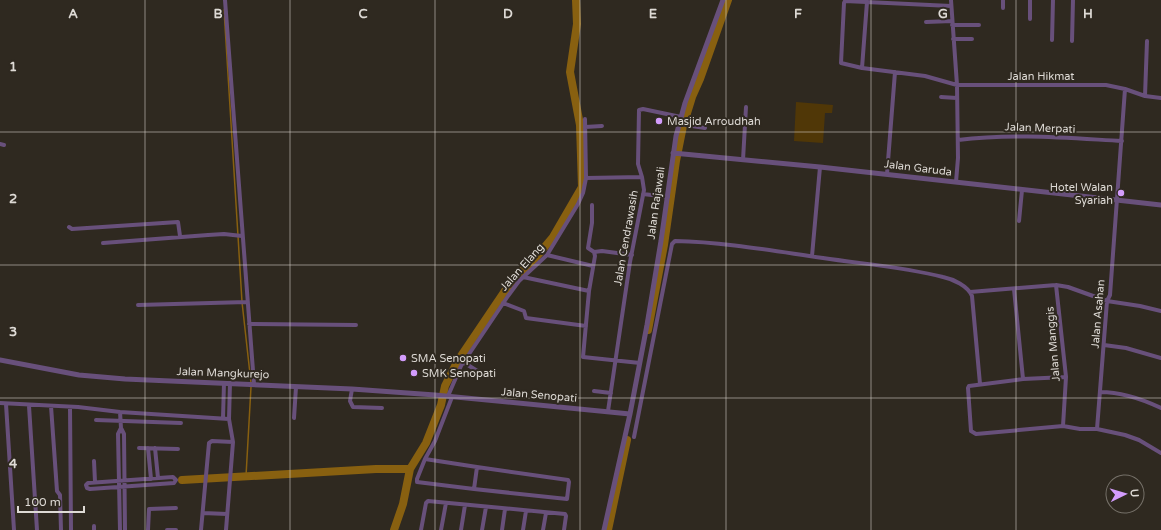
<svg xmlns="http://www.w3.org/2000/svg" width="1161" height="530" viewBox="0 0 1161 530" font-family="'Varela Round',sans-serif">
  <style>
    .green { fill: #503707 }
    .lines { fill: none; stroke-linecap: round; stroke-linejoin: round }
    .stream { stroke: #886010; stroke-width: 1.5 }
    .river { stroke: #886010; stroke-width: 8 }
    .minor { stroke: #68507b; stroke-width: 4 }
    .tertiary { stroke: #68507b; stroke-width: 5 }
    .grid { fill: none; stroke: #dedad5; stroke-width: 1; stroke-opacity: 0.55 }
    .poi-dot { fill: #d39cfc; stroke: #2f2920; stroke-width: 1.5 }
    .labels { text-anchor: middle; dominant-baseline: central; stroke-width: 4; stroke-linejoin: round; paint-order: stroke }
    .street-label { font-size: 11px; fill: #dedad5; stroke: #2f2920 }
    .poi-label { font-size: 11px; fill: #dedad5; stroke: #2f2920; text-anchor: start }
    .grid-label { font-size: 13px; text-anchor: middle; font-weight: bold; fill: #dedad5; stroke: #2f2920; stroke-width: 4; stroke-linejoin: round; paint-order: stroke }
  </style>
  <rect width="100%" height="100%" fill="#2f2920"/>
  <path class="green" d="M796,102l37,3 -1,8h-7l-2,30 -29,-2z"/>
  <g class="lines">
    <path class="stream" d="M224,10l14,226 4,66 9,81
      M246,476l5,-89"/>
    <path class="river" d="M648,330l16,-85 12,-84 7,-35 9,-29 8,-18 28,-79
      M182,480l194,-11h34
      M394,530l9,-26 7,-35 16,-26 15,-38 4,-19 12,-24 56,-83 20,-18 20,-24 29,-50 -2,-62 -10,-53 7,-48 -1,-24
      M608,530l19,-90"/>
    <path class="minor" d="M225,0l29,384
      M951,0l6,85 1,73 -2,24
      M951,6l-106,-5 -1,2 -3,60 21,5 63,8 32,9h149l19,4 20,7 16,2
      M1003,8v-8
      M1030,19v-19
      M926,22l26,-1
      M952,25h27
      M953,39h19
      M1052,40l1,-40
      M1072,41l1,-41
      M862,68l5,-66
      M1145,96l2,-55
      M941,97l16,1
      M679,124l26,4
      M585,127l17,-1
      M958,140c54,-7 109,-2 164,1
      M0,144l4,1
      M743,160l3,-53
      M887,174l8,-102
      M586,178l56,-1
      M643,194l25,3
      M592,205v18l-4,25 6,4 1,4 -6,35 -6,66 57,6
      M1019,221l3,-31
      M69,227l3,2 106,-7 2,14
      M103,243l105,-8 16,-1 18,2
      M594,252l8,-1 30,4
      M547,255l46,11
      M812,256l8,-89
      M523,277l66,14
      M1056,285l10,92 -3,49
      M1014,289l9,90
      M970,292l86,-7 12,2 39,14 33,5 21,5
      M503,303l21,8 2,7 60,8
      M138,305l109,-3
      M249,324l107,1
      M1104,345l22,3 35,10
      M463,362l24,15
      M1066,377l-43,2 -54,7 -1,2 3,43 5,3 87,-8 17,3h17l28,6 14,5 22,13
      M352,389l-2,12 3,6 29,1
      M594,391l17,2
      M1100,392c21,0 42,7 61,16
      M448,396l13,-30 47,-70 11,-15 28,-26 31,-51 5,-11 3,-15 -1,-59
      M0,403l78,4 42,5 109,7
      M6,404l8,126
      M29,406l8,124
      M51,406l6,85 3,4 1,35
      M70,407l1,123
      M608,411l22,-149 14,-72 -2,-13 -4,-13 1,-54 4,-1 38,8
      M120,412l1,16 -3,6 2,96
      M223,418l1,-35
      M294,418l2,-31
      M96,420l85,3
      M121,428l3,6 1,96
      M1097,429l10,-128 3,-6 15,-206
      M634,437l38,-193 3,-3c50,1 99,10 148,17 40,6 81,9 120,19 10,2 25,9 29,19l8,88
      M139,448l39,1
      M148,448l3,31
      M155,448l3,30
      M425,459l52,8 91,13 1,2 -2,17 -93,-10 -57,-7v-3l8,-20 10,-18 17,-44
      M94,461l1,21
      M173,477l3,3 -2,3 -84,6 -3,-1 -1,-3 2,-2z
      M474,489l3,-22
      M203,513l24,1
      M94,526v4
      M148,530l1,-21 27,-1
      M167,530h9
      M201,530l8,-87 3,-2 21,1
      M226,530l7,-88 -4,-23 1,-36
      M421,530l5,-27 2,-2 137,13 1,2 -2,14
      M441,530l5,-27
      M461,530l4,-25
      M482,530l4,-23
      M502,530l3,-21
      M523,530l3,-19
      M543,530l3,-17"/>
    <path class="tertiary" d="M673,153l147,14 341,38
      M0,360l79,15 46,4 227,10 83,6 195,19
      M604,530l26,-116 17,-89 14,-84 15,-105 9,-33 38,-103"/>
  </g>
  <path class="grid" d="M145,0v530M290,0v530M435,0v530M580,0v530M726,0v530M871,0v530M1016,0v530M0,132h1161M0,265h1161M0,398h1161"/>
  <g class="poi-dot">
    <circle cx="659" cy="121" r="4"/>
    <circle cx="1121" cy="193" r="4"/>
    <circle cx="403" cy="358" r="4"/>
    <circle cx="414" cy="373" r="4"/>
  </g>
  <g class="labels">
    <g class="street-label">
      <text x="1041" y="76">Jalan Hikmat</text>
      <text transform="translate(1040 128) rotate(2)">Jalan Merpati</text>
      <text transform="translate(918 168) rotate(7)">Jalan Garuda</text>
      <text transform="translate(656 203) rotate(-82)">Jalan Rajawali</text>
      <text transform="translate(626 238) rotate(-80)">Jalan Cendrawasih</text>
      <text transform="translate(522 267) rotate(-48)">Jalan Elang</text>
      <text transform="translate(1098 314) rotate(-85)">Jalan Asahan</text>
      <text transform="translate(1053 344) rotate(-95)">Jalan Manggis</text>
      <text transform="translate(223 373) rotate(2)">Jalan Mangkurejo</text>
      <text transform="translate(539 395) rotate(5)">Jalan Senopati</text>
    </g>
    <g class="poi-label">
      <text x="667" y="121">Masjid Arroudhah</text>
      <text x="1113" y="187" text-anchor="end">Hotel Walan<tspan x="1113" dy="13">Syariah</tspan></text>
      <text x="411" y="358">SMA Senopati</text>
      <text x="422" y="373">SMK Senopati</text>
    </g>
  </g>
  <g class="grid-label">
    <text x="73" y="18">A</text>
    <text x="218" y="18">B</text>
    <text x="363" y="18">C</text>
    <text x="508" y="18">D</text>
    <text x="653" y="18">E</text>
    <text x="798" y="18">F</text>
    <text x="943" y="18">G</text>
    <text x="1088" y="18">H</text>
    <text x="13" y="71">1</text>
    <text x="13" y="203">2</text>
    <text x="13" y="336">3</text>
    <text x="13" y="468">4</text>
  </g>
  <g transform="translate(1125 494) rotate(85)"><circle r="19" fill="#2f2920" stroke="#757068"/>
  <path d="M0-3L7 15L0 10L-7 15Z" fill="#d39cfc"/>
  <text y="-6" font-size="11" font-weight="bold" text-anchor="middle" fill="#dedad5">U</text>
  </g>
  <path d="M18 506v6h66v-6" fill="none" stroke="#dedad5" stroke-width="2"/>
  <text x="24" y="506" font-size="12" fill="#dedad5" stroke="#2f2920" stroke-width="3" paint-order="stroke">100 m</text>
</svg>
